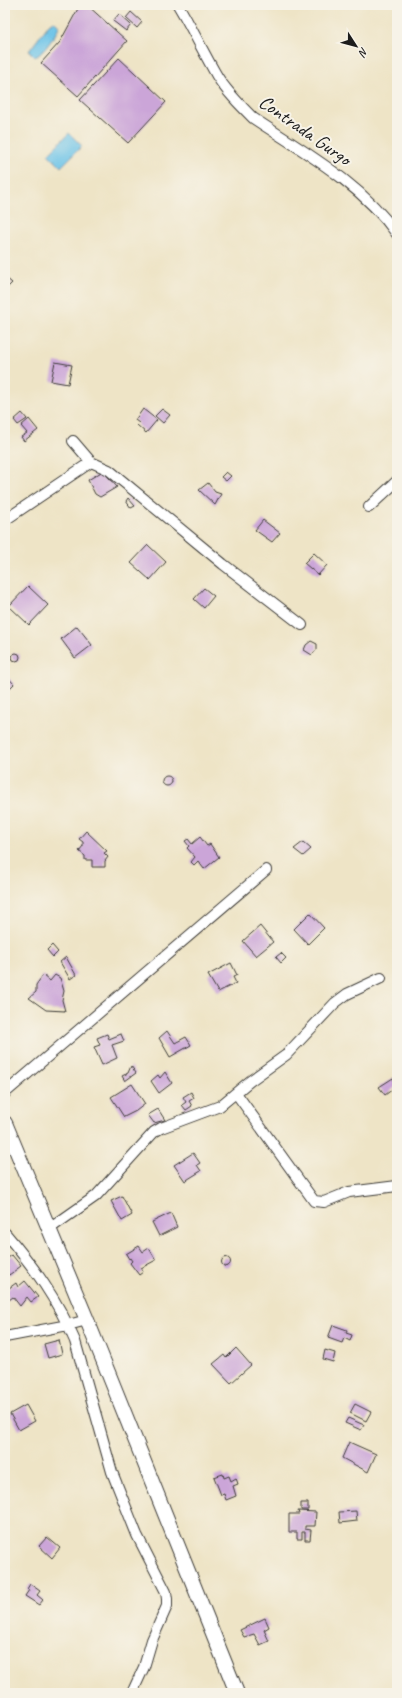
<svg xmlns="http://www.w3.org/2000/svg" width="402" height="1698" viewBox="0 0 402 1698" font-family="Caveat,sans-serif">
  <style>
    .water { fill: #6ac3e8; stroke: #437082 }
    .building { fill: #cba5d8 }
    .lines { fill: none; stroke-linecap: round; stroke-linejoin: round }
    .minor-casing { stroke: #3c3a36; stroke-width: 12 }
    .secondary-casing { stroke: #3c3a36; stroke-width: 16 }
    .minor { stroke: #fff; stroke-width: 10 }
    .secondary { stroke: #fff; stroke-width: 14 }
    .labels { text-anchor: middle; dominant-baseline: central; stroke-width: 4; stroke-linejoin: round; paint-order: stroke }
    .street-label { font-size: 20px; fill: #1c1c1c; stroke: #f7f3e8 }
  </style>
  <rect width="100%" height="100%" fill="#f7f3e8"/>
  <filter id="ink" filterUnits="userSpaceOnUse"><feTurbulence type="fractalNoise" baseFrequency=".025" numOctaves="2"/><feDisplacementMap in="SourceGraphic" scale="8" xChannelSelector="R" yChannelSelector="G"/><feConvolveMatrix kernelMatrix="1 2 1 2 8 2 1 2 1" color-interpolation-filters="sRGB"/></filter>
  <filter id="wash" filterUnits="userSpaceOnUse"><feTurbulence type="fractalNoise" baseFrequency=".012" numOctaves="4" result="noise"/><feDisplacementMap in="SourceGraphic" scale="16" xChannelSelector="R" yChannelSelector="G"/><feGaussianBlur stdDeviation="0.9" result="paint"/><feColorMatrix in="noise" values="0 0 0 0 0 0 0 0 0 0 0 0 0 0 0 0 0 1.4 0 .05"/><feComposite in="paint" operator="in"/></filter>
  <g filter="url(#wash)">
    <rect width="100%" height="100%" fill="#eee4c6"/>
    <path class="water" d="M54,21l5,5c-2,8 -17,29 -24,31l-6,-6 21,-28z
      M69,133l13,13 -21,21 -13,-13z"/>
    <g id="blocks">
      <path class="building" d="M80,5h7l40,36 -49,55 -37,-33 19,-21z
        M131,12l11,10 -5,6 -11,-10z
        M119,14l12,11 -5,6 -13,-10z
        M119,58l47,44 -38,41 -48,-43z
        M5,277l7,6 -5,5 -2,-1z
        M55,362l17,3 -4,19 -17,-3z
        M143,409l14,11 -11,13 -9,-8 2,-2 -4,-3z
        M162,409l8,6 -7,8 -8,-7z
        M22,413l5,6 -9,6 -4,-5z
        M29,419l9,11 -14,11 -3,-4 6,-4 -6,-7z
        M103,471l14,16 -17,10 -5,-3 -7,-14z
        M226,472l5,4 -5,5 -5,-4z
        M208,483l7,9 6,2 -6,11 -16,-15z
        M128,498l7,8 -4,2 -5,-7z
        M263,520l17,13 -8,9 -17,-12z
        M148,545l18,17 -16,18 -19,-17z
        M314,553l13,12 -9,10 -14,-12z
        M28,586l20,19 -19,20 -20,-19z
        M204,588l10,8 -10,12 -10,-9z
        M77,626l15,19 -17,13 -14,-19z
        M311,641l6,3v5l-5,6 -8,-5 2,-5z
        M12 657a4 4 0 1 1 8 0a4 4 0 1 1-8 0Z
        M5,674l9,10 -9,9z
        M162 781a5 5 0 1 1 10 0a5 5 0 1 1-10 0Z
        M86,831l21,20 -3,2 4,4 -3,4v6h-13v-7h-7v-4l-6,-5 4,-5v-4l-4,-3z
        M200,837l7,9 3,-2 9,13 -15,12 -6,-8 -4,4 -3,-3 4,-5 -8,-9 2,-2 -4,-5 3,-2 4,5z
        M303,842l8,7 -8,7 -9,-7z
        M310,913l14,15 -16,16 -14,-15z
        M260,926l13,16 -17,14 -13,-15z
        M52,945l6,7 -5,5 -6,-7z
        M281,953l5,5 -5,5 -5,-6z
        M66,957l10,18 -6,4 -10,-17z
        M231,963l6,12 -4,2 3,6 -18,9 -10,-17z
        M43,975l7,6 5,-6 5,3 4,13 -2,9 3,11 -19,-1 -17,-12 7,-6v-7z
        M167,1031l8,12 11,-6 5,8 -21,12 -11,-19z
        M107,1034l2,5 12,-5 3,7 -12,4 5,13 -15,7 -8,-18 6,-2 -3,-7z
        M131,1066l5,7 -11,8 -3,-5 6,-3z
        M165,1072l7,11 -13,10 -8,-12 7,-6 2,3z
        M393,1078l4,8 -12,9 -6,-8z
        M132,1084l13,20 -9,7 -12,6 -13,-20z
        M191,1092l3,6 -5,3 3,5 -6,4 -4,-5 4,-3 -3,-5z
        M158,1109l7,11 -11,3 -6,-8z
        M193,1153l7,10 -3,2 4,6 -16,10 -11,-16z
        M122,1196l10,19 -10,6 -11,-20z
        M171,1213l6,14 -18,9 -7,-14z
        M139,1246l4,6 6,-4 7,12 -15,8 2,4 -4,3 -9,-12 2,-2 -2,-3 -1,1 -3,-5z
        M12,1255l9,11 -12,9 -4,-6v-9z
        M221.5 1262a4.5 4.5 0 1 1 9 0a4.5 4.5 0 1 1-9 0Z
        M25,1281l13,16 -7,5 -4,-5 -7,9 -7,-9 -4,3 -4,-9 11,-8 2,4z
        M333,1325l14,5 -1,3 6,2 -2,6 -6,-3 -2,5 -14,-5z
        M59,1340l3,14 -14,4 -4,-14z
        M236,1348l15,17 -20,18 -18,-19 11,-9 2,3z
        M325,1350l10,3 -2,9 -10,-3z
        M355,1404l16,8 -5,9 -16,-8z
        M26,1405l9,16 -16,9 -9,-16z
        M348,1418l16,7 -3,5 -16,-7z
        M349,1442l27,12 -8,18 -26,-14z
        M223,1474l1,4 5,-2 2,5 5,-3 2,6 -5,2 3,10 -10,4 -2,-6 -3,1 -7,-18z
        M301,1503h7v7h-7z
        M298,1511l18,1 -1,14h-10v3l6,1 -1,10h-5v-8h-3v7h-5v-7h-8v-18h10z
        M356,1511l1,10 -17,2 -1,-11z
        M47,1537l13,11 -8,10 -13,-12z
        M30,1584l10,7 -3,4 6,5 -4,5 -14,-9 4,-6 -2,-1z
        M265,1618l4,9 -5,3 5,11 -9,4 -6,-11 -10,3 -4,-7z"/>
    </g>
  </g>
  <g filter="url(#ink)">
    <use href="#blocks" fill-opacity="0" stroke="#3c3a36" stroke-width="1"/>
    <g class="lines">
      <defs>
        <path id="minor" d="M178,5c14,23 25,47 39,71 9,15 23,29 36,42 51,34 108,65 144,116
          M73,441l18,21
          M369,507l28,-26
          M5,520l86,-58 18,8 114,94 79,61
          M5,1093l261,-223
          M236,1093l78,108 10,1 25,-10 48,-6
          M49,1229l47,-33 58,-64 7,-4 59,-22 30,-25 36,-26 49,-52 12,-9 34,-16
          M5,1233c29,34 52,66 70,108l37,131 25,63 29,57 1,7v7l-15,34 -8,27 -12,26
          M5,1337l63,-12 19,-5"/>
        <path id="secondary" d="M5,1123l82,197 150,373"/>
      </defs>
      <use href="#minor" class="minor-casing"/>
      <use href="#secondary" class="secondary-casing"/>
      <use href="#minor" class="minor"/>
      <use href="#secondary" class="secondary"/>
    </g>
  </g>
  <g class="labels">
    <g class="street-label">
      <text transform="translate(305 130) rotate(35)">Contrada Gurgo</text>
    </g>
  </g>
  <rect width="402" height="1698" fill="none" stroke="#f7f3e8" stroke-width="20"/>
  <g transform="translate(356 46) rotate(126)" stroke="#f7f3e8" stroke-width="3" paint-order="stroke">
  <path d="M0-3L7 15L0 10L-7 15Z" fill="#1c1c1c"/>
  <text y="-6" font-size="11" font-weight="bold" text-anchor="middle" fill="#1c1c1c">N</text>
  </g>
</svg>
